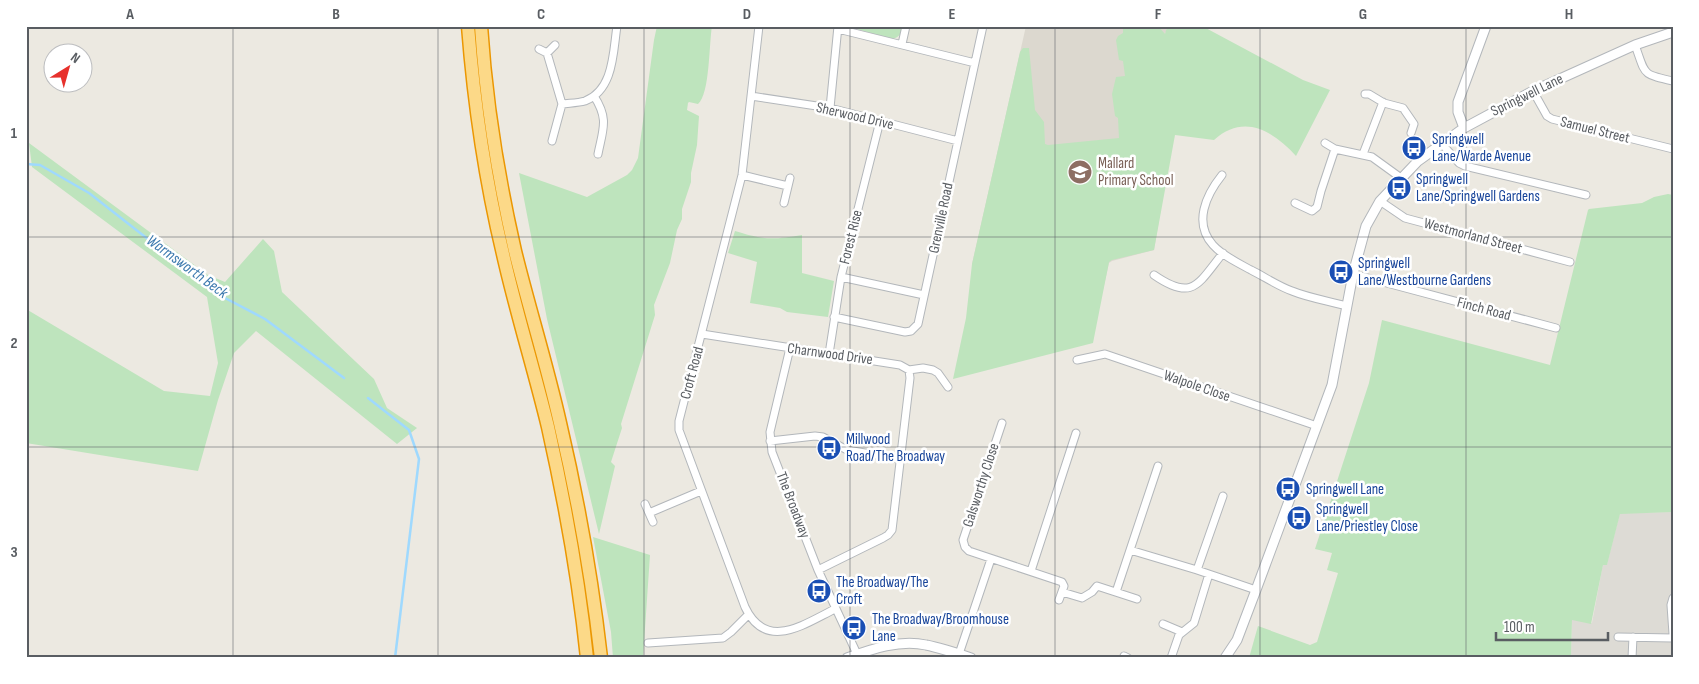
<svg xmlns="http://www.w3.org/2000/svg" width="1699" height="684" viewBox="0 0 1699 684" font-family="'Sofia Sans Condensed',sans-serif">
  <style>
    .industrial { fill: #dddbd5 }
    .education { fill: #dcd8cf }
    .green { fill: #bee4bd }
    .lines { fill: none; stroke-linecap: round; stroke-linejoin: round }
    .stream { stroke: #9fd9fe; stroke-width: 2.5 }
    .minor-casing { stroke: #b3b7bb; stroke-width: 9 }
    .tertiary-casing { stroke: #b3b7bb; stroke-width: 11 }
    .motorway-casing { stroke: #eb9702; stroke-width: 15 }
    .minor { stroke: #fff; stroke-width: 7 }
    .tertiary { stroke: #fff; stroke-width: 9 }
    .motorway { stroke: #fcd988; stroke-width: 12 }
    .grid { fill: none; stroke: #595d62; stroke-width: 1; stroke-opacity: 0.55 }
    .labels { text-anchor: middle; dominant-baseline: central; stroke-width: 5; stroke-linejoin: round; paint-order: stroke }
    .street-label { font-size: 15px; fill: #595d62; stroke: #fff }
    .transit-label { font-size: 15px; fill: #164399; stroke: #fff; text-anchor: start }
    .education-label { font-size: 15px; fill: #785e54; stroke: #fff; text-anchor: start }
    .water-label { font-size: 16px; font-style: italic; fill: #3d7aaf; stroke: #fff }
    .neatline { fill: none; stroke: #595d62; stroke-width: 2 }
    .grid-label { font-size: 16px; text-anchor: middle; font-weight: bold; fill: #595d62 }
  </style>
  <rect width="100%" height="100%" fill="#ece9e1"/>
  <path class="industrial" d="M1673,512v146h-102l1,-39 20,4 11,-59h4l13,-51z"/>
  <path class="education" d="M1026,26l141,1 -10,46 4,135 -7,42 -42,11 -3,2 -6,27 -131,-26z"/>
  <path class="green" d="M657,26h55c-3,17 -2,68 -14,78l-9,-2 -1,1 -1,7 12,6 -2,29 -6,28v9l-9,27v10l-5,11 -7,33 -16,42 1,10 -34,109 1,4 -11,34 4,4 -16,68 -52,-215 -28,-146 68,24 40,-22 5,-5 6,-12 16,-118z
    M846,26h57c-2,8 -3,11 -11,13z
    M1202,26l101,54 27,10 -34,66c-23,-25 -52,-43 -82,-16l-39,-5 -21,115 -42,10 -3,2 -16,81 -140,36 13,-61 6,-54 48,-212 3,-4h6l6,62 9,12 1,22 3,1 71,-7 -1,-20 -3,-2 -3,-22 4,-17 9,-1 -2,-15 -4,-1 -3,-20 2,-4 5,-3v-5l36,-1 6,7 2,-7z
    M29,143l179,132 17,7 38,-43 11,12 8,41 92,87 13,29 30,20 -20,16 -141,-113 -22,22 -16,47 -20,71 -172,-28v-134l138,82 46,5 8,-33 -11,-66 -175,-130z
    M1668,194l5,1v317l-53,2 -13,51h-4l-12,59 -19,-4 -1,38h-322l9,-32 52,19 7,-3 21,-69 -11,-3 5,-17 -17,-4 54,-166 13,-63 168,45 38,-155 1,-1 53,-6 12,-6z
    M735,231c29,9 37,9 67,4v38l32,8 -6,36 -41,-5 -7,-4 -30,-5 7,-41 -29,-9z
    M593,537l57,18 -7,103h-30l-2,-26z"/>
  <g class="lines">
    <path class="stream" d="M26,164l14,1 49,28 119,93 17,12 40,21 79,59
      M368,398l41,32 10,29 -24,199"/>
    <defs>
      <path id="minor" d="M759,26l-17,149 -63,246v9l66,177c21,45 59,17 90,2
        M838,29l137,34
        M902,44l4,-18
        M1635,45c11,30 6,29 38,36
        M539,49l8,4 8,-8
        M547,53l15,51 -10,37
        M1533,91l14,25 5,3 121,30
        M1365,94h4l15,9 19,5 11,16 -3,9
        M594,96c15,23 9,33 4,58
        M751,96l79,12 128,33
        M562,104c8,-1 16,-1 23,-3 29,-11 28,-49 32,-75
        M830,108l8,-82
        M1325,143l10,6 37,8 29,21
        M1441,143l18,20 6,3 121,29
        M1363,154l20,-52
        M742,175l46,11
        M1222,175c-16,20 -29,48 -9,70 10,11 25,18 38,25 14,7 27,16 41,21 17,7 37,10 55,15
        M1380,201l25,17 165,44
        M784,203l6,-25
        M1295,203l17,8 5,-4 4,-16 14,-42
        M1353,274l203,54
        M1154,275c39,27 44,9 69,-22
        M841,277l83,18
        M834,317l71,15 6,-1 7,-7 65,-298
        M702,334l198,31 9,5 14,-2 10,2 5,3 10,14
        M790,348l-20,84 2,20 46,118 39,84
        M829,354l12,-77 39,-156
        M1077,360l28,-6 212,72
        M1002,423l-39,117 2,7 4,4 93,31 2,4 -5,14
        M770,441l45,-5 8,1 24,13 54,9
        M645,504l8,18
        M649,513l52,-22
        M1130,550l67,20 59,20
        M818,570l65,-32 5,-3 4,-5 18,-152 -1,-8
        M1197,570l26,-74
        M1031,571l45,-138
        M1062,592l20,6 10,-6 5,-6 40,13
        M1116,592l42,-126
        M1673,598l-2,7 2,29
        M1163,624l19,8
        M1618,637l55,1
        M648,643l75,-5 8,-6 17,-17
        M959,654l32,-95
        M1124,656l4,2
        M1171,658l8,-23 15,-12 15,-49
        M1632,658l1,-21"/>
      <path id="tertiary" d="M1464,128l-6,-16v-10l28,-76
        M847,658c25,-9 53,-19 79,-13 15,3 30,8 45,13
        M1225,658l12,-18 19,-50 76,-205 21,-111 13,-48 14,-25 38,-40 46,-33 69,-37 102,-46 38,-13"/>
      <path id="motorway" d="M468,26c6,77 17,153 35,228 13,58 31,115 45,173 17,76 31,153 39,231
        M481,26c5,76 17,151 34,225 14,57 32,114 45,172 18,77 32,156 41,235"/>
    </defs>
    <use href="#minor" class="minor-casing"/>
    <use href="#tertiary" class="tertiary-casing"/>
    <use href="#motorway" class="motorway-casing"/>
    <use href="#minor" class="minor"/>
    <use href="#tertiary" class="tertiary"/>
    <use href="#motorway" class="motorway"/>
  </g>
  <path class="grid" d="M233,26v632M438,26v632M644,26v632M850,26v632M1055,26v632M1260,26v632M1466,26v632M26,237h1647M26,447h1647"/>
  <defs>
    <symbol id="bus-disc" viewBox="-11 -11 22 22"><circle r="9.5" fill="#1a4fb4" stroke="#fff"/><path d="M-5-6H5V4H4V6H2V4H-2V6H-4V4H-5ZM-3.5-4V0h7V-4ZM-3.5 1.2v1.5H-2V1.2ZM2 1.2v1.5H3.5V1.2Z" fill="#fff"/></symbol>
    <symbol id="school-disc" viewBox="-11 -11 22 22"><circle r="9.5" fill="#8d6e63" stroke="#fff"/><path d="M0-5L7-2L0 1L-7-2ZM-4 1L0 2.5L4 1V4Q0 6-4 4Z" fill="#fff"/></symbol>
  </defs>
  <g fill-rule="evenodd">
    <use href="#bus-disc" x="1400" y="134" width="28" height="28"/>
    <use href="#school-disc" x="1066" y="158" width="28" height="28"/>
    <use href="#bus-disc" x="1385" y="174" width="28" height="28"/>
    <use href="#bus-disc" x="1327" y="258" width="28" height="28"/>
    <use href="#bus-disc" x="815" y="434" width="28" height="28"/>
    <use href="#bus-disc" x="1274" y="475" width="28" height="28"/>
    <use href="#bus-disc" x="1285" y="504" width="28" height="28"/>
    <use href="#bus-disc" x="805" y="577" width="28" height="28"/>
    <use href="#bus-disc" x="840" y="614" width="28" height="28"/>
  </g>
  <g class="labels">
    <g class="street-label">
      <text transform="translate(1527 95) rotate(-26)">Springwell Lane</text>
      <text transform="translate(855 116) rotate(13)">Sherwood Drive</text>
      <text transform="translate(1595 130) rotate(14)">Samuel Street</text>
      <text transform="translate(941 218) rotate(-78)">Grenville Road</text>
      <text transform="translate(1473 236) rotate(15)">Westmorland Street</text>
      <text transform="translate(851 237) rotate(-76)">Forest Rise</text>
      <text transform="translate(1484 309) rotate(15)">Finch Road</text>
      <text transform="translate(830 354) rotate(8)">Charnwood Drive</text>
      <text transform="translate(692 373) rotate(-75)">Croft Road</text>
      <text transform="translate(1197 386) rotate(19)">Walpole Close</text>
      <text transform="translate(981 485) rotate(-72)">Galsworthy Close</text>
      <text transform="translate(793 505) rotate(69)">The Broadway</text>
    </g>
    <g class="transit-label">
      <text x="1432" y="139">Springwell<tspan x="1432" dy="17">Lane/Warde Avenue</tspan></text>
      <text x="1416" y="179">Springwell<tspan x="1416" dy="17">Lane/Springwell Gardens</tspan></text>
      <text x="1358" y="263">Springwell<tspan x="1358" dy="17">Lane/Westbourne Gardens</tspan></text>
      <text x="846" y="439">Millwood<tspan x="846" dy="17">Road/The Broadway</tspan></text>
      <text x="1306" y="489">Springwell Lane</text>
      <text x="1316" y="509">Springwell<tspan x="1316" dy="17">Lane/Priestley Close</tspan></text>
      <text x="836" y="582">The Broadway/The<tspan x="836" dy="17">Croft</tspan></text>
      <text x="872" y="619">The Broadway/Broomhouse<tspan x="872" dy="17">Lane</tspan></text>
    </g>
    <g class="education-label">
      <text x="1098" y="163">Mallard<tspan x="1098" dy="17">Primary School</tspan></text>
    </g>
    <g class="water-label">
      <text transform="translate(187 267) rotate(36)">Warmsworth Beck</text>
    </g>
  </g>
  <rect width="1699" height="684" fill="none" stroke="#ffffff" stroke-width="55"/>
  <g transform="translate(68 68) rotate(37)"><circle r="24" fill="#ffffff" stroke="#bdbec0"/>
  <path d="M0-4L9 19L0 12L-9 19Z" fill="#e7312c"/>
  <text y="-8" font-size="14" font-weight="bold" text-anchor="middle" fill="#595d62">N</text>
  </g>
  <path d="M1496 632v8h112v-8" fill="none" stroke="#595d62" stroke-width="2.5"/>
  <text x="1504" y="632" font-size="15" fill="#595d62" stroke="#ffffff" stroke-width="4" paint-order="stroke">100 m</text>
  <rect x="28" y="28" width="1644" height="628" class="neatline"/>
  <g class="grid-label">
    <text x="130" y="19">A</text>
    <text x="336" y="19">B</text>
    <text x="541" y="19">C</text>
    <text x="747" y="19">D</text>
    <text x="952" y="19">E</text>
    <text x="1158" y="19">F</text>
    <text x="1363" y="19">G</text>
    <text x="1569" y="19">H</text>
    <text x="14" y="138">1</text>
    <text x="14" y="348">2</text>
    <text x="14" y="557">3</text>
  </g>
</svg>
